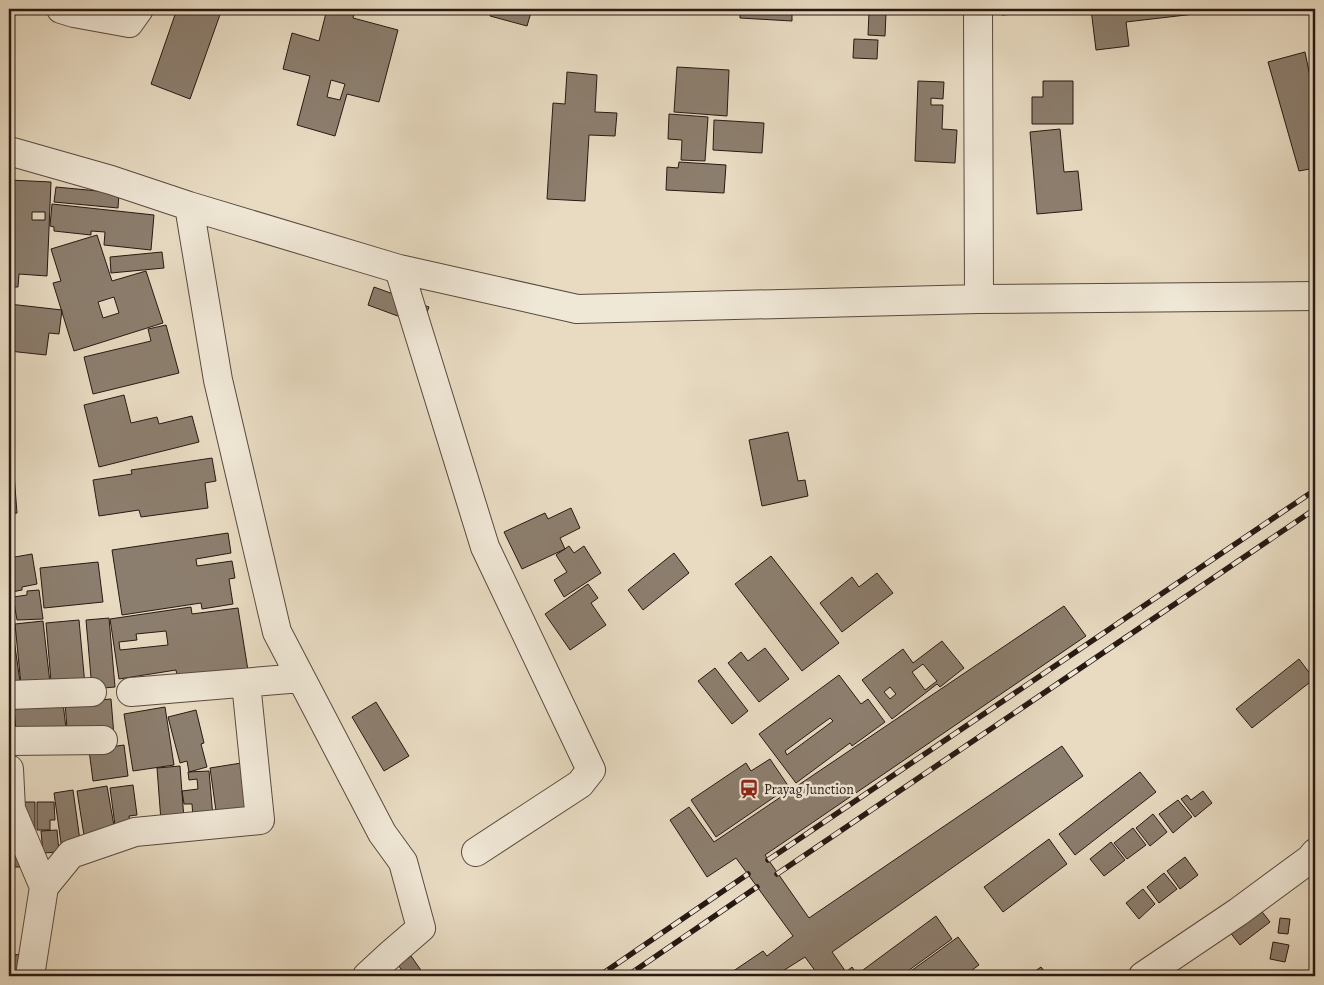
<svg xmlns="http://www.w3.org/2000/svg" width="1324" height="985" viewBox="0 0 1324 985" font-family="Alegreya,serif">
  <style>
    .building { fill: #8c7e6e; stroke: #281913; fill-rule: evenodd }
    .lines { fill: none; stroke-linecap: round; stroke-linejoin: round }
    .minor-casing { stroke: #584a3f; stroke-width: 30 }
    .minor { stroke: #f0e8d7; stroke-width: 28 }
    .rail-casing { stroke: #281913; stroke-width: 5.5 }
    .rail { stroke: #f0e8d7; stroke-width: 4; stroke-dasharray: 11; stroke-linecap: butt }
    .labels { text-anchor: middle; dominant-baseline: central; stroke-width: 5; stroke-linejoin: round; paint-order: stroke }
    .poi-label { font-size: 14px; fill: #281913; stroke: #f0e8d7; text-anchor: start }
  </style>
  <rect width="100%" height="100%" fill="#e8dbc2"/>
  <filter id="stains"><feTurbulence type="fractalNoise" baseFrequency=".004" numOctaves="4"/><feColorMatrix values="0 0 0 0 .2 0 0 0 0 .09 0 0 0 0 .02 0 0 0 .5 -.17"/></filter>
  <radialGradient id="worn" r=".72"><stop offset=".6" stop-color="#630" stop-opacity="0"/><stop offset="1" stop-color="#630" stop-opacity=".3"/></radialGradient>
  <path class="building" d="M177,9h45l-32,90 -39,-15z
    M327,9h28l-2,9 45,12 -19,72 -32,-8 -12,42 -38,-11 13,-49 -27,-7 9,-36 27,8zM331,80l14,4 -5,16 -13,-3z
    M492,9h40l-5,17 -37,-10z
    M740,9h52v12l-52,-3z
    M1002,9h38l1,3 -39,3z
    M1091,9h138v1l-103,12 3,24 -33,4z
    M869,12l17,1 -1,23 -17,-1z
    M854,39l24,1 -1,19 -24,-1z
    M1305,52l9,44h1v72l-16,3 -31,-109z
    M677,67l52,3 -2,46 -53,-4z
    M567,72l30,3 -2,37 22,1 -2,23 -26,-1 -4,66 -38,-2 6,-96 12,1z
    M918,81l26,1 -1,17 -12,-1v7h12l-1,24 15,1 -2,33 -40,-2z
    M1043,81h30v43h-41v-27h11z
    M669,114l39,3 -3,44 -24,-1 1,-20 -14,-1z
    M714,120l50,3 -2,30 -49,-3z
    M1060,129l4,43 14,-1 4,39 -45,4 -7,-82z
    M679,162l47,3 -2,28 -58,-3 1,-23 11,1z
    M9,180l42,2 -4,94 -28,-2 -1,13h-9zM32,212h13v8h-13z
    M56,187l63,6 -1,15 -64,-6z
    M52,204l102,11 -3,35 -47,-5 1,-13 -14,-1v4l-37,-4v-4l-4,-1z
    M97,235l15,46 34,-10 17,52 -89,28 -21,-68 8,-2 -10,-32zM114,297l5,16 -16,5 -5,-16z
    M162,252l2,16 -53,5 -1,-16z
    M374,287l55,20 -7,18 -54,-20z
    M9,304l53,6 -3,24 -10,-1 -3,22 -37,-4z
    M166,325l13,48 -86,21 -9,-37 67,-16 -3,-12z
    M124,395l7,28 26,-6 2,7 33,-8 7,26 -100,25 -15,-62z
    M788,432l10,49 7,-1 3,16 -46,10 -13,-66z
    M9,448h3l5,65 -8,1z
    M212,458l4,23 -11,2 3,25 -67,9 -2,-7 -40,6 -6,-36 39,-6 -1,-4z
    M571,508l9,20 -20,10 5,11 -43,20 -18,-37 41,-19 3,6z
    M228,533l3,20 -35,6 1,7 35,-5 3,17 -6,1 4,25 -31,5 -1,-6 -79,12 -10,-65z
    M569,546l5,7 10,-7 17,27 -37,24 -10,-17 13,-8 -11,-17z
    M674,553l15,20 -46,37 -15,-20z
    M32,554l5,30 -15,3v3l-10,2 -3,-19v-15z
    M771,556l68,87 -37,28 -67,-87z
    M98,562l5,40 -59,6 -4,-40z
    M877,573l16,20 -51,39 -22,-29 32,-26 7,10z
    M588,584l10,14 -7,5 15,22 -36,25 -25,-36z
    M9,589l4,32h-4z
    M39,590l4,29 -26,1 -4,-23 14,-2v-4z
    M1064,606l22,30 -321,219 44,63 253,-172 21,30 -251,176 14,20 6,-5 6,9h-39l-14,-19 -27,17 2,2h-54l37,-25 4,5 26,-20 -57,-78 -29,19 -37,-57 19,-13 25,35z
    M191,607l1,7 46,-6 12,75 -70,10 -4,-23 -57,9 -9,-60zM166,631l2,14 -48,5 -1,-8 18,-2 -1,-6z
    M109,618l6,69 -23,2 -6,-69z
    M79,620l6,65 -33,8 -6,-70z
    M43,621l8,71 -29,3 -7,-71z
    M9,625h3l10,71 -13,2z
    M942,641l22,27 -24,19 -3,-3 -45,35 -30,-39 41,-31 10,14zM923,664l14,17 -12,9 -13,-18zM890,687l6,7 -6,5 -6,-7z
    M765,648l24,31 -30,23 -31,-39 13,-11 7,9z
    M1299,659l15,20 -62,49 -16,-19z
    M715,668l33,43 -16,13 -34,-43z
    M839,675l22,29 7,-5 17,23 -33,24 -2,-3 -54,40 -37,-49zM830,718l3,3 -46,34 -2,-4z
    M111,699l3,37 -46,4 -3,-37z
    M376,702l33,54 -25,15 -32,-54z
    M63,703l4,34 -50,5 -3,-33z
    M165,707l9,58 -41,6 -9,-57z
    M196,710l8,33 -3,1 6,23 -18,5 -2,-11 -7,2 -12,-46z
    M124,745l4,31 -35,5 -4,-31z
    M770,759l19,28 -73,50 -25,-37 55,-37 5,8z
    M260,760l8,50 -51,8 -7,-50z
    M180,766l4,53 -23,2 -4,-53z
    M209,771l4,46 -20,1 -1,-14h-8l-2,-13 16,-2 -1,-10 -8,1 -1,-8z
    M1140,772l16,20 -81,63 -16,-21z
    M133,785l4,30 -8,1 1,7 -13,17 -7,-52z
    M107,786l10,57 -31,5 -9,-57z
    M73,790l8,58 -19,2 -8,-57z
    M1203,791l9,12 -17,14 -14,-18 6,-4 4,5z
    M1178,800l14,17 -19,16 -14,-19z
    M16,802h19v28h-18z
    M37,802h17l1,18h-5v10h-13z
    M1153,814l14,18 -17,14 -14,-18z
    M1133,828l13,17 -19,14 -13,-16z
    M57,830l2,22 -16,1 -2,-22z
    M1049,839l18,25 -64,48 -19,-25z
    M1111,842l14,18 -21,16 -14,-17z
    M9,845h21v22h-21z
    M1185,857l13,18 -18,14 -13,-18z
    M1164,873l13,16 -18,14 -12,-16z
    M1143,889l12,15 -16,15 -13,-16z
    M1259,908l11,14 -30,23 -11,-14z
    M936,916l16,23 -51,37h-33l-5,-6z
    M1280,918l10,1 -2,15 -10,-1z
    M958,937l21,28 -15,11h-60z
    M1273,942l16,3 -4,17 -15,-3z
    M33,954v22h-24v-21z
    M411,956l14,20h-27l6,-3 -6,-8z
    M1041,967l7,9h-20z"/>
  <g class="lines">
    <defs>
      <path id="minor" d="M61,9l13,4 55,10 10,-14
        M978,9l1,290
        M9,151l102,29 78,26 210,63 178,40 402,-10 336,-3
        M189,206l29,174 59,252 105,201 21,29 18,66 -29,25 -25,23
        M399,269l86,278 106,223 -11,14 -104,68
        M131,692l170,-14
        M9,695l83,-3
        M9,741l94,-1
        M9,769l2,40 33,78
        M30,976l14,-89 27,-33 64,-22 125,-12 -14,-137
        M1143,976l95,-64 72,-53 5,-6"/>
    </defs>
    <use href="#minor" class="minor-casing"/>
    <use href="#minor" class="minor"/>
    <defs>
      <path id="rail" d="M768,860l547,-370
        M777,874l538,-365
        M599,976l149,-102
        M627,976l130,-89"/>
    </defs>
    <use href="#rail" class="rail-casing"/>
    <use href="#rail" class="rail"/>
  </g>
  <defs>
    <symbol id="station-bare" viewBox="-9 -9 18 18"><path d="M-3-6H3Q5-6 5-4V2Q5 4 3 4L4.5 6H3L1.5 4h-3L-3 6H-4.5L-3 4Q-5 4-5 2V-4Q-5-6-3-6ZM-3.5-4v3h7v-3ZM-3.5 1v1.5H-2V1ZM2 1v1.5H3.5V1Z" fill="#8f2418" stroke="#f0e8d7" stroke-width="2.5" paint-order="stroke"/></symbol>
  </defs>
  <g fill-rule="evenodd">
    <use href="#station-bare" x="735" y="775" width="28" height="28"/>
  </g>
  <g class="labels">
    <g class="poi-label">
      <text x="764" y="789">Prayag Junction</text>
    </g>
  </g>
  <rect width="1324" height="985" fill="none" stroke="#e8dbc2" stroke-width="30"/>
  <rect x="10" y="10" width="1304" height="965" fill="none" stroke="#281913" stroke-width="2.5"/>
  <rect x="15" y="15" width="1294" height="955" fill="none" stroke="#281913"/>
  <rect width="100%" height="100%" filter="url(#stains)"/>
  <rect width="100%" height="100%" fill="url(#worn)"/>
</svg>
